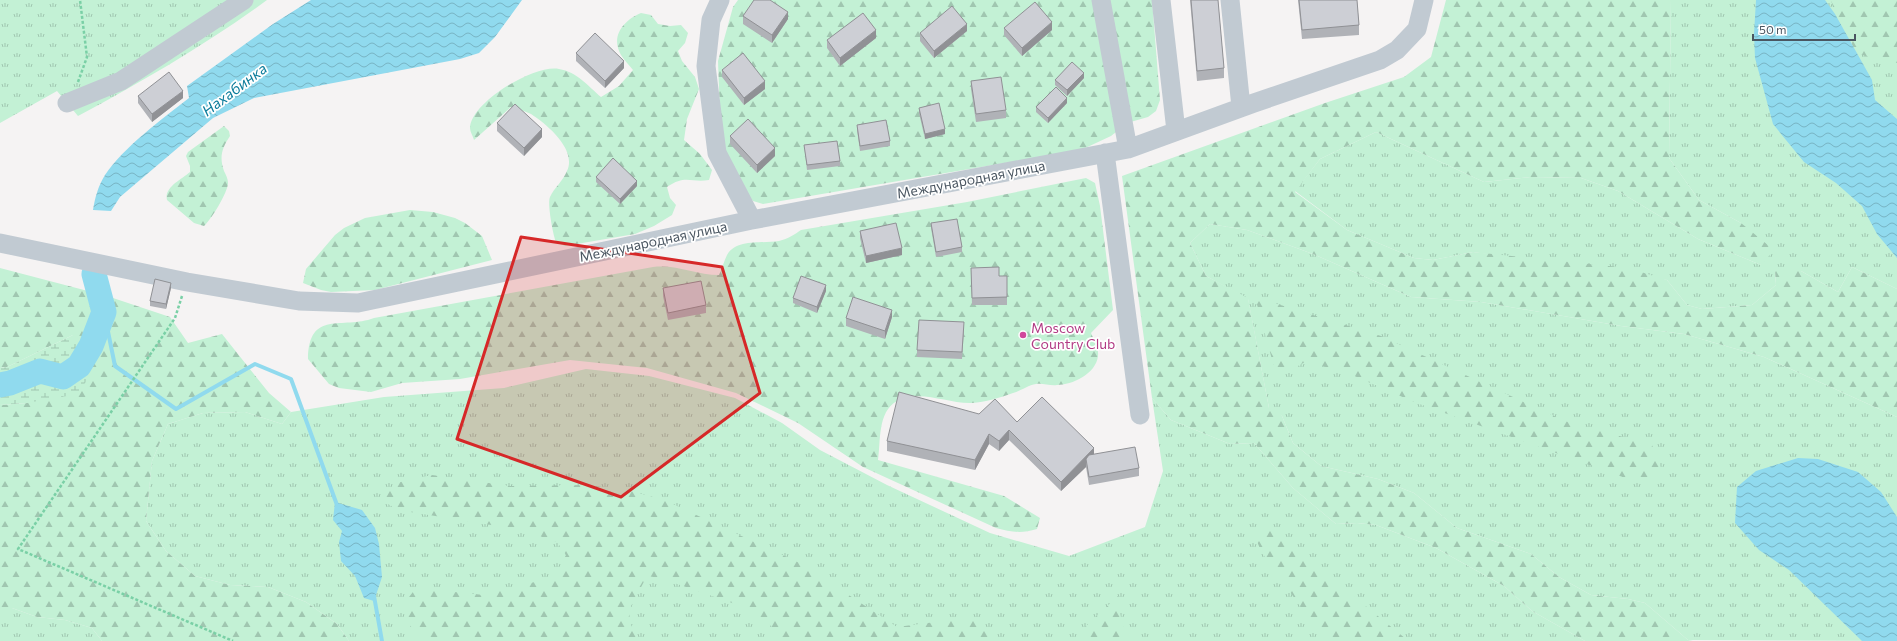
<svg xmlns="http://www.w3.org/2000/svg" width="1897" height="641" viewBox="0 0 1897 641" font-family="Commissioner,sans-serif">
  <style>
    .grass { fill: url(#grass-tufts) }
    .forest { fill: url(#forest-firs) }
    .wetland { fill: url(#wetland-marsh) }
    .water { fill: url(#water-waves) }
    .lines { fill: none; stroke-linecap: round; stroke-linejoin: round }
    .stream { stroke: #90daee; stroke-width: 4 }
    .river { stroke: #90daee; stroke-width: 25 }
    .path { stroke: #7ad0a6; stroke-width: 2.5; stroke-dasharray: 3 2; stroke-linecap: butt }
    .minor { stroke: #c1cad2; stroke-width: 19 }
    .wall { fill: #b0b2b7 }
    .shaded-wall { fill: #909195 }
    .building { fill: #cdcfd5; stroke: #909195 }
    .marked { fill: #d62828; fill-opacity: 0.2; stroke: #d62828; stroke-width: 3; stroke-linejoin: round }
    .hotel-dot { fill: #d1479c; stroke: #fff; stroke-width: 1.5 }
    .labels { text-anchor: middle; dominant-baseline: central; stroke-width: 3.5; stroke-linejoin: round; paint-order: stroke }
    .street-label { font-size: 14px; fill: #4a5661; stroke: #fff }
    .hotel-label { font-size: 14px; fill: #b23c85; stroke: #fff; text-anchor: start }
    .water-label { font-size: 15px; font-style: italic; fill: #0c7c9b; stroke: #fff }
  </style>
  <defs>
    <pattern id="grass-tufts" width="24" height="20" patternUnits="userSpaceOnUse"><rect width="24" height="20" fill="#c3f1d5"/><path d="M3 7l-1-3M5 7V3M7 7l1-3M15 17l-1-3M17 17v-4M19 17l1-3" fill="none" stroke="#a0c6b0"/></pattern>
    <pattern id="forest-firs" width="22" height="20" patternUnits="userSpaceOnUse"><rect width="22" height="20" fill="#c3f1d5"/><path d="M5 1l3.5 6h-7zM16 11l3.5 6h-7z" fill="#a0c6b0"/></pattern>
    <pattern id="wetland-marsh" width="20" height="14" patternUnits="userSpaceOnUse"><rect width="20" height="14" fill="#c3f1d5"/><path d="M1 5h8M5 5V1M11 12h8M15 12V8" fill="none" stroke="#a0c6b0"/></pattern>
    <pattern id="water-waves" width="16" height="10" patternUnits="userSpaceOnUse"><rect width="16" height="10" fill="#90daee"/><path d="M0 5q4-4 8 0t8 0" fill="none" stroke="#78b4c4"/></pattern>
  </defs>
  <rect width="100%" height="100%" fill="#f5f3f3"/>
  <path class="grass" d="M0,0h267c-60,44 -124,81 -189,116l-21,-25 -57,32z
    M1671,0h226v289l-45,-22 -14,25 -37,-21h-26l1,14 -24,20 -50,4 -15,-4 -20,-25 -194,-28 -40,8 -19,-2 -67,-28 -52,-39 25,-32 56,-27 108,50 47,-5 50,1 37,13 80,48 63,26 -20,-42 -42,-23 -30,-42z
    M1210,224l37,6 66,24 98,43 70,5 140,24 63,8 80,23 133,60v224l-209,-1 -43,-37 -17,-4 -37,-4 -32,-18 -28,-23 -74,-26 -43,-35 -36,-14 -57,-13 -28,-23 -11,-27 -13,-8 -21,-109 -42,-23 -16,-33z
    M586,369l63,7 86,22 47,25 38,27 67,35 103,48 79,23 76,-29 18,-56 -11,-73 19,22 59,24 24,-1 39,45 43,36 21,-1 19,2 60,23 68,38 28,25 53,30h-1236l-12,-17 -31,-22 -38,-15 -38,-2 -35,-9 -29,-25 -20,-30 6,-60 16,-37 35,-11 42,-1 37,12 9,-12 93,-15 120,-9z
    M0,608h12l25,9 28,3 27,8 10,13h-102z"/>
  <path class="forest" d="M738,0h414l8,100 -4,11 -8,6 -21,6 -16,13 -30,14 -318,54 -10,-3 -8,-9 -24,-49 -3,-82 15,-54z
    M1446,0h225l-2,158 30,42 42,23 33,27 -13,15 -63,-26 -80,-48 -37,-13 -50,-1 -47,5 -108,-50 -56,27 -25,33 52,38 67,28 19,2 40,-8 155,16 39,12 20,25 15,4 50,-4 24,-20 -1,-14h26l37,21 14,-25 45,22v128l-133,-60 -80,-23 -63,-8 -140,-24 -70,-5 -98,-43 -66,-24 -37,-6 -20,19 16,33 42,22 21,110 5,-1 8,9 11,27 28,23 57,13 36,14 43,35 74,26 28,23 32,18 37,4 17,4 43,37 5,1h-108l-53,-30 -28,-25 -68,-38 -60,-23 -19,-2 -21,1 -43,-36 -39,-45 -24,1 -59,-24 -19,-22 -30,-222 203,-73 79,-26 27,-20z
    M1831,0h66v63l-23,-4 -17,-6 -22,-39z
    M641,13l10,2 7,9 12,2 11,-1 7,8 -3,10 -7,8 4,10 13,16 4,12 -12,30 -3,21 16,14 12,16 -3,10c-19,3 -23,-6 -42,7l3,11 6,7 -4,10 -18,11 -19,8 -70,12 -9,-4c-3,-7 -9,-39 -6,-45 4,-9 13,-16 17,-26 10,-21 -19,-46 -36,-57 -6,-3 -14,-5 -20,-7l-37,33c-1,-4 -4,-8 -4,-12 1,-26 65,-64 89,-59 18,3 29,17 42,28l18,-11 14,-16c-4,-5 -9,-10 -12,-15 -11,-19 3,-35 20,-42z
    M224,126l5,5 1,5c-8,12 -11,21 -6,35 2,4 4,8 4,12 0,9 -17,37 -24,43l-10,-3 -27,-23c-3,-13 14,-20 23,-28v-6l-4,-10 2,-4z
    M1086,178l9,5 5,23 13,104 -22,23c3,7 8,15 7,23 -2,18 -26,29 -41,29 -7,1 -14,-2 -21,-1 -8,1 -15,7 -23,9 -13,5 -28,9 -41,10 -25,1 -51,-14 -75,-2 -20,11 -16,41 -19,59l126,36 36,22 -3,11c-16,5 -26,3 -41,-1l-133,-61 -65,-44 -62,-30 -89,-25 -77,-8 -110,19 -58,4 -31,9 -32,-4 -10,-4 -21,-25c1,-50 34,-29 66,-41l279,-51c23,-3 43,8 66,8 3,-6 5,-14 8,-20 10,-17 36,-11 52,-14 9,-2 16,-7 22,-11l166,-28z
    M410,210l23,2 22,6 10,5 17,13 10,24 -117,30 -44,2 -10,-2 -18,-7 3,-14 29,-34 9,-7 21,-10z
    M0,268l107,28 63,21 18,26 34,-9 47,59 22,19 -9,12 -37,-12 -42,1 -35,11 -16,37 -6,60 20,30 29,25 35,9 38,2 38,15 31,22 12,17h-247l-10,-13 -27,-8 -28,-3 -25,-9h-12v-203l27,-2 46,-68 -66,32 -7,1z
    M1255,297l126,39 184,85 87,24 10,26 -17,14 -231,-83 -71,-31 -38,-9 -28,16z
    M432,475l78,11 75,-1 42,5 37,10 138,64 95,63 77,-10 22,24h-209l-16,-15 -33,-21 -78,-27 -13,-2 -16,30 -2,14 9,21h-206l-10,-4 -18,-17 2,-19 10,-13 68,7 70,-18 12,-22 -9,-13 -35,-12 -124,-20 -18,-11 16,-16z
    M1270,528l136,111 1,2h-70l-32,-28 -44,-62 -7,-17z
    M1118,596l1,14 8,31h-47l2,-11z"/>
  <path class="wetland" d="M73,335l24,3 -5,34 -14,22 -51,9 -27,2v-37l7,-1z"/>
  <path class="water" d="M311,0h211l-27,37 -16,16 -19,6 -206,39 -41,20 -93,79 -9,14 -18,-1c2,-12 5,-24 12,-35 19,-28 57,-56 84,-77l-2,-12 86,-62z
    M1756,0h69l10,14 37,66 3,20 22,19v139l-20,-24 -15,-28 -26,-23 -32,-21 -31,-38 -18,-66 -1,-24z
    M1798,458l20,1 40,13 23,20 16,25v124h-35l-73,-71 -30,-20 -24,-27 2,-36 19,-16z
    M335,502l27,8 13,18 4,16 3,33 -8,24 -10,-3 -9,-22 -14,-15 -2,-19 3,-11 -9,-11z"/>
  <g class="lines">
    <path class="stream" d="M104,312l11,54 61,43 79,-45 36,15 46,126
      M374,596l8,45"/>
    <path class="river" d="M0,385l10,-2 30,-12 23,6 16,-11 12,-20 13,-34 -10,-38"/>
    <path class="path" d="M78,82l9,-25 -7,-57
      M182,296l-7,22 -157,231 215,92"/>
    <path class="minor" d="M720,0l-9,20 -5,46 11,87 35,67
      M1101,0l27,149
      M1161,0l15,131
      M1230,0l11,107
      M67,103l54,-22 123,-81
      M1105,153l35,262
      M0,243l187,39 112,19 59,2 394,-83 376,-71 126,-46 126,-43 17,-10 20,-21 7,-29"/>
  </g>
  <path class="wall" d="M1190,0h28l6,68v10l-27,3z
    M1298,0h59l2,25v10l-57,4z
    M743,16l45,3 -16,24 -29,-19z
    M1004,28l48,2 -30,26 -18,-21z
    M967,31l-33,27 -14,-17v-8z
    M876,38l-36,28 -13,-18v-8z
    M576,53l48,15 -19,20 -29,-27z
    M722,70l43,19 -21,16 -22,-28z
    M1084,78l-17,18 -12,-11v-5z
    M971,81l35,29v8l-30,4 -5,-33z
    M138,96l45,2 -31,24 -14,-19z
    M1067,103l-19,20 -12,-11v-5z
    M919,108l26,26 -20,5 -6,-26z
    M497,123l45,14 -18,19 -27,-25z
    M857,125l33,16v5l-30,5 -3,-21z
    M730,136l45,20 -18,17 -27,-29z
    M804,145l36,16v5l-33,4z
    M596,177l41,9 -17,18 -24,-22z
    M931,223l31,24v5l-26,5 -5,-29z
    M860,231l42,24 -36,8 -6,-25z
    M971,268l28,8h8v29h-35z
    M171,288l-5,21 -16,-3v-5z
    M663,288l43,17v8l-38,7 -5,-24z
    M826,291l-9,22 -24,-10v-5z
    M892,317l-7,22 -39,-13v-8z
    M964,330l-2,29 -45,-2v-7z
    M979,414l38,8 77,32 45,14v8l-50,9 -3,-18 -25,24 -52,-51 -10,11 -10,-7 -14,26 -88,-19v-10z"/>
  <path class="shaded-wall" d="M788,12v7l-16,24v-8z
    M1052,22v8l-30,26v-8z
    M967,24v7l-33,27v-7z
    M876,30v8l-36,28v-8z
    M624,61v7l-19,20v-7z
    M1084,73v5l-17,18v-6z
    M765,81v8l-21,16v-7z
    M183,91v7l-31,24v-8z
    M1067,98v5l-19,20v-5z
    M542,129v8l-18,19v-8z
    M945,129v5l-20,5v-5z
    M775,148v8l-18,17v-8z
    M637,181v5l-17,18v-5z
    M902,248v7l-36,8v-7z
    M171,283v5l-5,21v-5z
    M826,285v6l-9,22v-6z
    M892,310v7l-7,22v-8z
    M1009,430v10l-10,11v-10z
    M989,434v10l-14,26v-10z
    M1094,448v10l-8,1v8l-25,24v-9z"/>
  <path class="building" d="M754,0h16l18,12 -16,23 -29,-19z
    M1191,0h27l6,68 -27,3z
    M1299,0h58l2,25 -57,5z
    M1035,2l17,20 -30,26 -18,-20z
    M952,6l15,18 -33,27 -14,-18z
    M863,13l13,17 -36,28 -13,-18z
    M595,33l29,28 -19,20 -29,-28z
    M743,53l22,28 -21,17 -22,-28z
    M1072,62l12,11 -17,17 -12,-10z
    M169,72l14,19 -31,23 -14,-18z
    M1001,77l5,33 -30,4 -5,-33z
    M1056,87l11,11 -19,20 -12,-11z
    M939,103l6,26 -20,5 -6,-26z
    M515,104l27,25 -18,19 -27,-25z
    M748,119l27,29 -18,17 -27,-29z
    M886,120l4,21 -30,5 -3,-21z
    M837,141l3,20 -33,4 -3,-20z
    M613,158l24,23 -17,18 -24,-22z
    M957,219l5,28 -26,5 -5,-29z
    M896,223l6,25 -36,8 -6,-25z
    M999,267v9h8v21l-35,1 -1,-30z
    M801,276l25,9 -9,22 -24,-9z
    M155,279l16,4 -5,21 -16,-3z
    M701,281l5,24 -38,8 -5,-25z
    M853,297l39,13 -7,21 -39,-13z
    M919,320l45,2 -2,30 -45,-2z
    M899,392l80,22 16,-15 22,23 25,-25 52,51 -33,34 -52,-52 -10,11 -10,-7 -14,26 -88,-19z
    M1135,447l4,21 -50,9 -3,-18 3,-4z"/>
  <path class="marked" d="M521,237l201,30 38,126 -139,104 -164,-58z"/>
  <circle class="hotel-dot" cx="1023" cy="335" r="4"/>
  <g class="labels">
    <g class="street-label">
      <text transform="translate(971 179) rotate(-11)">Международная улица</text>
      <text transform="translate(653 241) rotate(-12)">Международная улица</text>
    </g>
    <g class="hotel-label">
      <text x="1031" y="327">Moscow<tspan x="1031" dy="16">Country Club</tspan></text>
    </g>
    <g class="water-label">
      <text transform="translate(234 89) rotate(-37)">Нахабинка</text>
    </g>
  </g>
  <path d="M1753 34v6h102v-6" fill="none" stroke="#4a5661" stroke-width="2"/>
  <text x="1759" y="34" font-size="12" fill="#4a5661" stroke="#ffffff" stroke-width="3" paint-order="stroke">50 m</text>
</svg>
